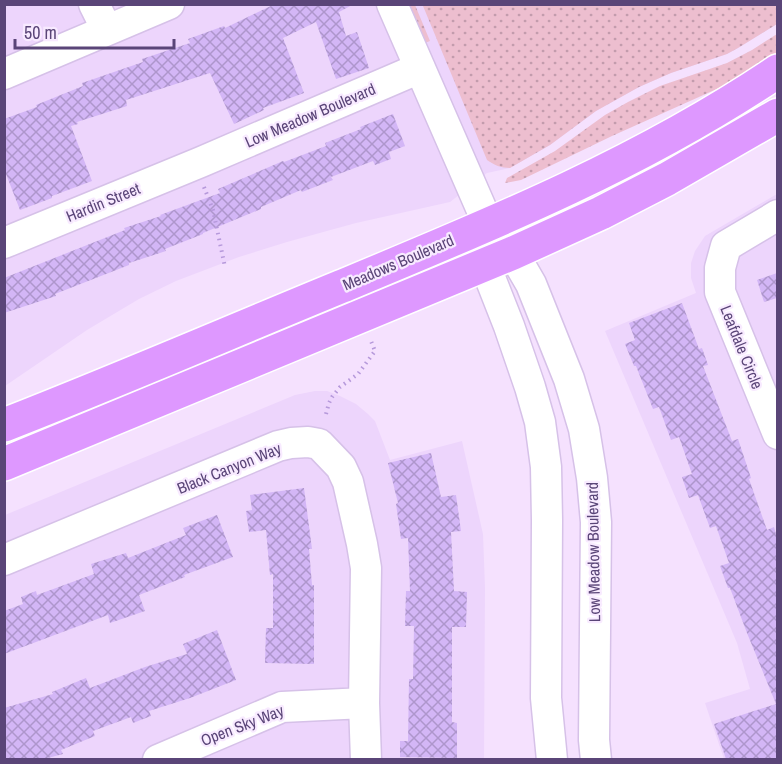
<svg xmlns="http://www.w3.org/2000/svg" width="782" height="764" viewBox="0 0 782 764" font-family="'Archivo Narrow',sans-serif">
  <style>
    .residential { fill: #edd5fc }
    .grass { fill: url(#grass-dots) }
    .building { fill: url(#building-cross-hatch) }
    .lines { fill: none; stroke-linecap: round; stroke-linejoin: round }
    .minor-casing { stroke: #d6c1e8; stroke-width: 33 }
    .major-casing { stroke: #fff; stroke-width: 36 }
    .path { stroke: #b699db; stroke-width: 4; stroke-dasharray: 1.5 4.5; stroke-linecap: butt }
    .minor { stroke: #fff; stroke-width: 30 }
    .major { stroke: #de98ff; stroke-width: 33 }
    .labels { text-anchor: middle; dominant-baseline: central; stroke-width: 4.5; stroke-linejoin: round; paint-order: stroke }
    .street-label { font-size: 16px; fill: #5a4578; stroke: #f8eaff }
  </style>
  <defs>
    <pattern id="grass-dots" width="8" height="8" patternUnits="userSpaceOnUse" patternTransform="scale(1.5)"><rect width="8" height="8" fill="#edbecf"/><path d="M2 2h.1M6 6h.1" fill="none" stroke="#c39cad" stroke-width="1.8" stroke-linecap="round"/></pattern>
    <pattern id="building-cross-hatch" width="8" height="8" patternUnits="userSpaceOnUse" patternTransform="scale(1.5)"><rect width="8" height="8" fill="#d3b6f6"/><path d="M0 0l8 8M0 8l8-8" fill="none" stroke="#ae96cc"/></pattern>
  </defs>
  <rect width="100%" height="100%" fill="#f5e1fe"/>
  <path class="residential" d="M5,5h772v19l-39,24 -11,6 -56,19 -32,14 -43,24 -46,34 -40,23 -23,5 -37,29 -94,21 -69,19 -48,15 -63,24 -37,18 -52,31 -82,56z
    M777,194v565h-53l-19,-56 45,-14 -13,-46 -132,-312 91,-38 -5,-15v-15l4,-12 10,-15z
    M315,391h12l13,5 16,8 12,10 7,7 15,39 72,-19 21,93 2,54 -1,171 -479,1v-245l290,-120z"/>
  <path class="grass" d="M409,5h6l15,36 -5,2z
    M426,5h351v19l-39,24 -11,6 -56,19 -32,14 -43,24 -46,34 -40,23c-9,0 -16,-3 -23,-8l-64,-154z
    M777,34v19l-30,20 -28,15 -107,48 -91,44 -16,3 2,-5 48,-27 50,-36 23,-13 32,-16 67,-23 25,-13z"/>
  <path class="building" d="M275,4h79l-15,8 7,24 11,-4 12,36 -33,11 -20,-57 -33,16 21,55 -41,15 1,2 -30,14 -24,-51 -84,27 1,6 -50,16 1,2 -7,2 21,55 -40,15v2l-32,12 -16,-41v-50l33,-12 -1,-2 47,-19 -1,-3 61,-21 -1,-3 48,-16 -2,-4 36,-13 1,2z
    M393,114l12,32 -16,6 2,7 -16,6 -2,-4 -42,16 2,3 -31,12 -1,-2 -40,17v2l-58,24v1l-38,15 1,2 -37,12v2l-74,29 1,2 -52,17v-35l121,-48 -1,-2 37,-12 -1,-1 60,-22 -2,-4 65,-28 1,1 42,-16 -1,-3 36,-14 -1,-2z
    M777,273v25l-13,4 -7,-22z
    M682,303l17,46 3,-1 6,17 -5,1 29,75 6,-2 13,39 -2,1 18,51 7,-3 3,11v221h-51l-12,-35 62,-20 -29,-71 -17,-45h-2l-8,-22 9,-3 -13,-37 -6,2 -12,-33 -9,3 -7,-21 10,-3 -13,-37 -8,3 -12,-33 -6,2 -17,-43h-2l-9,-22 10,-4 -6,-17z
    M431,453l10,44 15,-2 5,36 -10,1 3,59 13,1 -1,35h-14v95l5,1v35l-57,-1v-16h8l1,-62h4l1,-53h-9l1,-35h4l-2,-53 -7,1 -5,-35 2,-1 -10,-40z
    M304,488l8,61h-3l3,36h2v79l-49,-1 1,-35h7v-54l-3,1 -4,-45 -17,2 -3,-21 6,-1 -2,-15z
    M217,515l16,42 -49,18 1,2 -46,18 6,16 -35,12 -2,-8 -104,39v-43l19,-7 -2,-7 15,-6 1,4 57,-21 -3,-10 35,-11 2,5 58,-23 -3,-7z
    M217,630l19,50 -46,18 -41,13 2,5 -18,7 -2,-6 -38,14 2,5 -34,14 2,4 -19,5h-40v-51l49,-14 -1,-2 34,-14 4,10 55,-21 42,-13 -4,-10z"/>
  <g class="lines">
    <defs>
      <path id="minor" d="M94,4l13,26
        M392,4l96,220 25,29 18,31 38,95 15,50 8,49 4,44 -2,218 2,20
        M4,74l165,-70
        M778,215l-52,31 -6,22v24l58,142
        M487,239l-2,26 24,61 21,61 10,35 6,45 1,53 -1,178 6,62
        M4,243l197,-81 219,-94
        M4,560l274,-114 13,-3 17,-1 11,2 22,23 7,15 14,62 4,24 -2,135 2,57
        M158,760l124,-53 82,-4"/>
      <path id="major" d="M4,425c113,-44 224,-92 336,-138 150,-62 302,-124 438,-216
        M4,464l509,-211 88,-40 66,-34 111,-64"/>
    </defs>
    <use href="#minor" class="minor-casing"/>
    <use href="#major" class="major-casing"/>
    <path class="path" d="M204,187l9,23 12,57
      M326,414l3,-11 3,-6 8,-10 18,-13 17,-23 -4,-10"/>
    <use href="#minor" class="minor"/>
    <use href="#major" class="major"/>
  </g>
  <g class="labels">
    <g class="street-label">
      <text transform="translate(310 115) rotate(-23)">Low Meadow Boulevard</text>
      <text transform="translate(103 202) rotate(-22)">Hardin Street</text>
      <text transform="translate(398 262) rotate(-23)">Meadows Boulevard</text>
      <text transform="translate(742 347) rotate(68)">Leafdale Circle</text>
      <text transform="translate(229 468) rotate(-22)">Black Canyon Way</text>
      <text transform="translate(593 552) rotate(-91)">Low Meadow Boulevard</text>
      <text transform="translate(242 725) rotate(-21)">Open Sky Way</text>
    </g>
  </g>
  <rect width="782" height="764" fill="none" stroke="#5a4578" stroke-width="12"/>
  <path d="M15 39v9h159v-9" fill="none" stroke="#5a4578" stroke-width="3"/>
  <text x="24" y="39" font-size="18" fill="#5a4578" stroke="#f8eaff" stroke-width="4.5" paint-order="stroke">50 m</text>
</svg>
